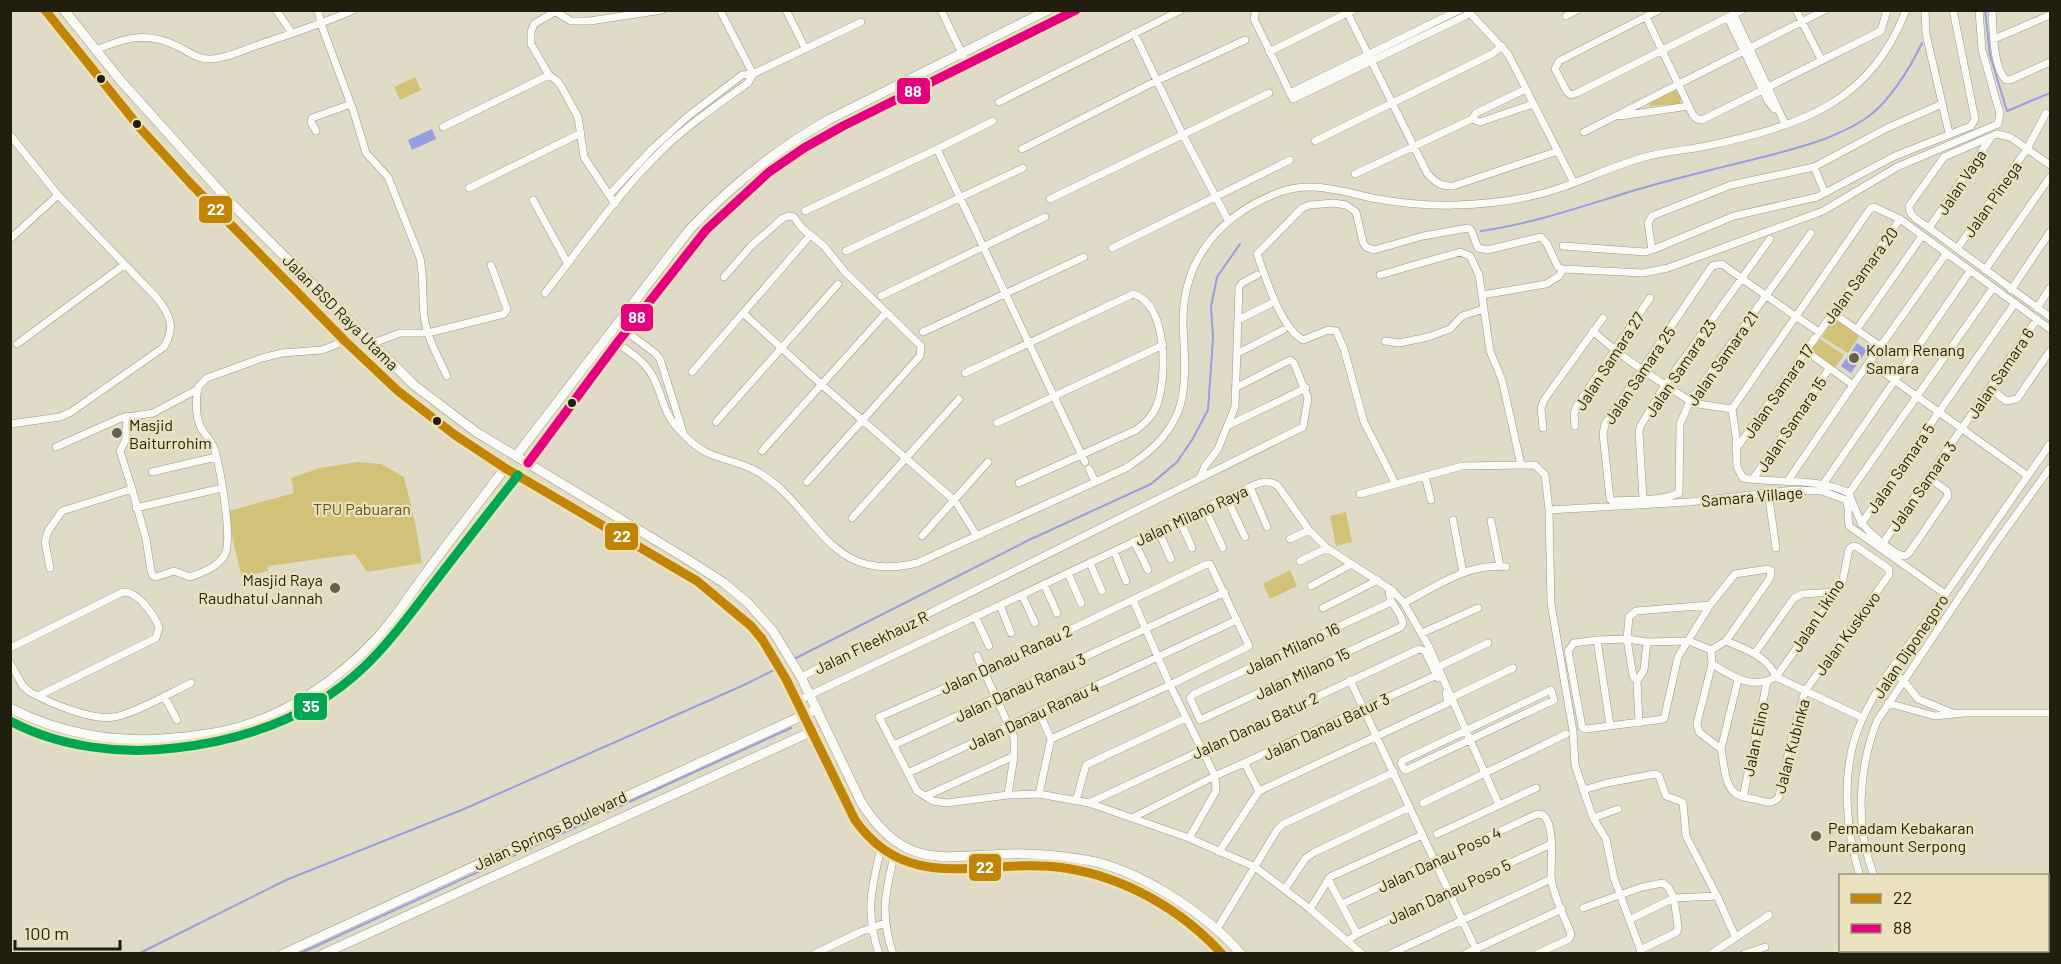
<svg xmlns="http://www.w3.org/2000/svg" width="2061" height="964" viewBox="0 0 2061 964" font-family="Barlow,sans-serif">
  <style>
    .green { fill: #d1c278 }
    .water { fill: #999de1 }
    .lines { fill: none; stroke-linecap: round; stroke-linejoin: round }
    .stream { stroke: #999de1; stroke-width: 2 }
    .minor-casing { stroke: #9b9787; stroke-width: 8 }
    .major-casing { stroke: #9b9787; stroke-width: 10 }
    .minor { stroke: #fafaf6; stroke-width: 7 }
    .major { stroke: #fafaf6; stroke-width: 9 }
    .bus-1-casing { stroke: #eae2bc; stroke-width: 14 }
    .bus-2-casing { stroke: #eae2bc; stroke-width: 14 }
    .bus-3-casing { stroke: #eae2bc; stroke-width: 14 }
    .bus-1 { stroke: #c28404; stroke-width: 9 }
    .bus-2 { stroke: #e5007d; stroke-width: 9 }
    .bus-3 { stroke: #00a651; stroke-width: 9 }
    .bus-dot { fill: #211e10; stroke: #eae2bc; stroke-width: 2 }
    .poi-dot { fill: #646050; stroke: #eae2bc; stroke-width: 2 }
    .labels { text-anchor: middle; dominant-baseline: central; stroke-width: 4.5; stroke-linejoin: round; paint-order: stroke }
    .street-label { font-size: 16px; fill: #211e10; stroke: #eae2bc }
    .poi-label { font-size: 16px; fill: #211e10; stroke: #eae2bc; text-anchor: start }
    .park-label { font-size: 16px; fill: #60551f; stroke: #eae2bc }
    .line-badge { stroke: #eae2bc; stroke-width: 2 }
    .badge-label { font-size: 16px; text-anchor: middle; font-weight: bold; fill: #fff }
  </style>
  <rect width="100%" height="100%" fill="#e0dbc6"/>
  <path class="green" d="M415,77l6,13 -21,10 -6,-13z
    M1674,90l4,2 3,6 -1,6 -31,2 2,-5z
    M1834,318l25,19 -11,16 -26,-16z
    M1820,339l24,16 -11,15 -24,-16z
    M358,462l23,2 23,13 12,50 6,36 -55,9 -12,-18 -87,12v5l-26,6 -11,-45 -2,-21 65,-18 -3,-15 29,-10z
    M1346,512l6,30 -16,4 -6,-30z
    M1290,570l7,16 -27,13 -7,-15z"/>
  <path class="water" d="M432,129l4,10 -24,11 -4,-10z
    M1857,343l10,7 -16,23 -10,-7z"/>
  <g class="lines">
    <path class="stream" d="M1985,10l5,45 17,56 43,-18
      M1481,231c55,-8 105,-26 158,-42 41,-12 83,-22 124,-32 35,-9 71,-18 102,-38 24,-16 45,-51 57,-76
      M794,659l235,-119 122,-56 26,-22 15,-22 16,-30 5,-72 -2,-31 6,-30 23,-33
      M605,813l186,-85
      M138,954l148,-74 178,-71 280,-124 32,-16
      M299,954l290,-133"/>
    <defs>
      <path id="minor" d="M276,10l16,23
        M318,10l3,14 32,86 13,43 22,24 32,81c4,19 2,37 4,57 2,21 14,42 23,61
        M558,10l-24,14 -3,8v12l18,31 7,5 5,6 17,31 6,40 31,47
        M720,10l33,64
        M786,10l19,38
        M941,10l26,54
        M1256,10l-2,9 39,80 176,-85
        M1346,10l81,163c8,9 14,14 26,13l105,-35
        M1467,10l41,44 66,129
        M1659,10l-100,51 -4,8 12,23 4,3 6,-2 165,-83
        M1796,10l25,49
        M1925,10l1,24 23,99
        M1992,10c1,18 1,58 14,70h4l40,-18
        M556,12l15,9h19l72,-11
        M1734,15l51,109
        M1566,16l11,-6
        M1646,17l47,98 4,4 5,1 179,-89 6,-21
        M1728,18l40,83 6,8
        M1134,33l49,102 45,85
        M1994,39l56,-24
        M96,50c31,-13 52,-19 83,-3 10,5 18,12 30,12 16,0 33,-9 49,-14 32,-11 64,-21 95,-35
        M1269,52l84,-42
        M1290,93l169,-83
        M999,102l182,-92
        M1620,116l69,-10
        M1472,119l8,3 53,-18
        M443,127l106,-52
        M316,131l-5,-9 1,-4 39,-14
        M1584,132l241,-122
        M10,135l48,60 99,103c13,17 19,29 7,49l-93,65 -11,5 -50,7
        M1315,141l177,-87 10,-8
        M937,149l148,313
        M1022,149l134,-68 89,-41
        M2050,165l-40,-28 -13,-3 -53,23 -35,49c0,11 12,16 20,22l121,89
        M1814,167l11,26
        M1355,174l117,-55 4,-6 50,-24
        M469,188l112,-55
        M609,195l43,-46 35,-32 55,-42 11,-1 108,-52
        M1050,199l219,-106
        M533,200l35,64
        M805,211l132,-62 56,-28
        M1929,228l63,-92
        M1811,233l-121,168 -10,23 -1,69c-16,8 -47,7 -66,8l-3,-2 -7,-65 2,-10 107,-158 10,-2c32,24 65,46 97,68
        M10,239l48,-44
        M1563,246l82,6 7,-2 82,-34 83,-19 78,-41 76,-30 4,-7 -22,-109
        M1112,248l178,-88
        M1957,249l70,-100 19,-36
        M1652,250l-4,-27 4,-7 79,-31 83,-18 73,-39 55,-24
        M846,251l177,-83
        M1985,270l65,-93
        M1380,275l80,-23 10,4 9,19 11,76 12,29 19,85
        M724,277l27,-31 32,-28 6,-2 5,1 8,11 22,18 21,26 76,74 -1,10 -113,126
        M2011,290l39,-58
        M545,293c37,-47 71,-97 113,-139 27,-27 59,-49 90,-71l5,-9
        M1482,295l64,-11 13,-8 4,-7
        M881,296l164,-79
        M2037,308l13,-20
        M743,313l79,72 133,116 22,35
        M1833,313l47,33
        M1238,320l32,-16
        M1857,329l65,-93
        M1593,331c30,28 63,48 97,70l8,3 34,5 4,27 1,31 6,11c36,6 73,-1 106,15 10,27 11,33 35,51 7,5 12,11 21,12l4,-3 39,-57 -1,-5 -19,-14
        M627,332l28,21 5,6 23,73
        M923,332l161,-75
        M1385,341l14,2 29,-6 22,-8 12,-13 22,-7
        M617,343c14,10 28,18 36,34 9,16 10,35 23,49 10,12 24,25 39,30 14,5 30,8 43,16 61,36 68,113 159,91l209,-95c23,-15 41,-30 52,-56 10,-25 6,-61 5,-88 -1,-65 38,-110 97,-132 32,-11 61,-1 92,6 27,5 55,8 83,7 34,-1 70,-5 102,-16 30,-10 58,-24 88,-32 22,-6 44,-7 66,-12 90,-20 160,-42 195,-135
        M17,344l107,-79
        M371,344l29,-11h28l76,-19 3,-5 -16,-44
        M1806,351l47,34
        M1238,353l45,-23
        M1869,362l159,114
        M692,372l115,-133
        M965,373l168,-79c35,9 34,84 24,111 -4,11 -12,18 -21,25l-117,53
        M1990,388l16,13 11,-2 33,-48
        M1732,409l138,-200 4,-2 26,12 150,110
        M127,416l-1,23 -6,12 12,38
        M716,422l122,-138
        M997,423l166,-78
        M1229,425l77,-37
        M1575,426l-1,-12 2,-7 74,-109
        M1543,428l-2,-20 3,-8 59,-82
        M56,447l65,-29 32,-5 45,-24
        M1736,449l164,-230
        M762,451l121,-135
        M1089,469l6,12
        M152,472l64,-15
        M1425,476l6,24
        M1200,478l5,-12 13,-17 17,-42 4,-120 3,-4 15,-8
        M1753,479l76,-110
        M1787,482l66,-97 93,-131
        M1395,483l-31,-61 -20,-73 -8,-18 -8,-1 -25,10c-23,-13 -37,-62 -46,-86l45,-46 8,-3 23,-2 13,2 10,7 7,30 3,5 8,3 49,-14 45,-8 3,2 7,18 9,2 54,-13 6,7 11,23 5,2 80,4 25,-5 155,-57 74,-44 101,-43 2,-10 -18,-64 -3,-40
        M1824,483l146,-212
        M1250,487l17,40
        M1768,492l8,56
        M1849,493l144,-205
        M1360,494l102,-28 73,-1 10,10 4,35 2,94 22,127 2,34 18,53 13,21 8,39 28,76
        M1227,499l18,38
        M1643,499l-4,-67 1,-5 25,-42 105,-146
        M136,508l86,-20
        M1205,509l18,39
        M1549,510l140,-8 104,-12 29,1 24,9c4,8 1,17 3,26l96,68
        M852,518l107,-119
        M1180,520l12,28
        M1453,520l10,53
        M1491,521l9,45
        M1861,524l154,-221
        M1158,530l13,29
        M922,536l66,-74
        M1290,539l19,-9
        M1134,541l14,29
        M1883,543l154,-224
        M1114,551l12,30
        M1300,561l27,-13
        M1090,563l12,28
        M50,568l-5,-26 3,-11 14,-20 70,-22 14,50 5,32 2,5 3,1 18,-6 16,6c13,-5 26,-9 34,-21 10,-14 -4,-87 -9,-105 -3,-10 -9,-15 -14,-23 -6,-12 -5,-29 -3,-41l9,-9 55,-20 20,-5 40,-3 23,-9
        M1068,573l13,30
        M1044,584l13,29
        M1311,586l41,-22
        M1389,588c-1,15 11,22 14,35l-2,4 -201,93 -10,-22 4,-4 197,-92
        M1022,595l13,28
        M1133,600l37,85 45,91 1,15 -27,47
        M1404,603c31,-16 66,-41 102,-36
        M1000,605l11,28
        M1323,608l55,-28
        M975,616l14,30
        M1422,633l56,-25
        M1597,640l13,85
        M1726,641c21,9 41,15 50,36l87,41
        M10,648l113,-56c15,-1 31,23 36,35l-3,11 -118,58
        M1711,650l1,14 -15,59 2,9 22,17c3,12 3,36 14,44 6,5 16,5 23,7 9,3 15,4 21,-3l11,-52 15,-54 84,-116v-6l-32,-22 -4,-1 -4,3 -7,35 -66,93c-24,13 -43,0 -64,-13
        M1711,650l15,-9 44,-63 1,-7 -3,-2 -33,5 -25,31 -32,52 -14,62 -78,10 -4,-2 -14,-76 6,-8 23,-3 30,-1 20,3 42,-1 22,9
        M1755,653l39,-55 8,-4 34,-2
        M977,656l37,81v19l-6,39
        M10,663l13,23 7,6c20,11 62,29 84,25 20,-3 58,-25 77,-34
        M1438,667l50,-24
        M1891,671l12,9 15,19 37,15
        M801,677l502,-250 5,-29 -14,-35 -4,-3 -53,27
        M1350,680l128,274
        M1637,681l7,-11 3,-28
        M1551,690l3,10 -148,70 -2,-1 -3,-6 1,-2z
        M164,696l13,24
        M1453,697l60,-29
        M797,701l453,-214c11,-5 17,-8 28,-1l31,44 18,18 66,43 11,12 25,44 70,158
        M1888,703l47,13 29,-3h86
        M1039,712l12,27
        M1639,723l-2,-42 -4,-5 -6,-37 2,-22 7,-6 74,-6
        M894,745l331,-153
        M1721,749l17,-69
        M1245,764l14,27
        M908,773l329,-153
        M1583,790l24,-7 48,-9 4,2 7,20 14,5 3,2 3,33 31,60
        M1039,794l12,-55 119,-54 79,-39 -39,-82h-3l-223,107 -105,46 38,74 16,10 14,2 61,-8 31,-1 50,9 100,35 66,29 55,42 52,45
        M926,796l88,-40
        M1743,797l24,-115
        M1076,801l10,-36 100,-47
        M1089,803l330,-154 6,2 13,27
        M1423,803l143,-69
        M1132,818l83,-42 222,-101
        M1593,818l25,-9
        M1437,834l99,-46
        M1219,852l40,-61 189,-88 -2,-10
        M1860,876c-14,-44 -19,-100 -3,-144 16,-44 49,-82 76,-120 39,-56 78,-112 117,-168
        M1874,876c-19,-50 -16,-106 3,-155l118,-177 55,-76
        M1328,879l29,55
        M1285,889l20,-30 8,-6 97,-46
        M2048,894l2,-1
        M1342,904l195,-90 6,1c12,9 8,45 8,60 0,16 14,43 20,59l-2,5 -32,15
        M2048,907l2,-1
        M1583,908l59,-21 21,-4 5,4 6,11 43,-2 18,40
        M1310,909l20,-32 92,-42
        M1629,920l45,-22 4,29 -1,5 -37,18
        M1217,929l60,-99 6,-6 111,-52
        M1347,941l10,-7 194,-90
        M1896,950l2,4
        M1914,950l1,4
        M814,954l46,-22 25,-9
        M879,954c-14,-42 -8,-64 2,-106
        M893,954c-13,-39 -8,-60 1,-98
        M1390,954l161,-75
        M1465,954l97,-45
        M1711,954l58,-39
        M1744,954l21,-7
        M1965,954l4,-4
        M1984,954l3,-4"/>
      <path id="major" d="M45,10l95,118 51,56 154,157 53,50 57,44 50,33 192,113 54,45 11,13 24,40 69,141c55,78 131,36 210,48 59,9 116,41 157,86
        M64,10l56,70 108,120 186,185 62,47 209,126 39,25 24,20 25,28 28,46 60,125c42,67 78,55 147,52 26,-1 52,2 78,6 52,9 121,54 155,94
        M516,456l174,-227c41,-43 88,-81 140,-110l218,-109
        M528,463l89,-120 89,-113 63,-58 35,-24 39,-22 233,-116
        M10,708c50,26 108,36 164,30 19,-2 39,-4 58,-9 55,-14 106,-49 145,-91 17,-18 31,-41 46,-61 27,-37 55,-73 82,-109
        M10,721c49,26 111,34 165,27 70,-8 137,-31 189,-81 25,-24 46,-53 67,-80 29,-38 58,-75 87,-112
        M283,954l534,-245
        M323,954l492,-224"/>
    </defs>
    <use href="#minor" class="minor-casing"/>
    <use href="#major" class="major-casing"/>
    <use href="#minor" class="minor"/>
    <use href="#major" class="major"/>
    <defs>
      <path id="bus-1" d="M45,10l95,118 51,56 154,157 53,50 57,44 50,33 192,113 54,45 11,13 24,40 69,141c55,78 131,36 210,48 59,9 116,41 157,86"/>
      <path id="bus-2" d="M528,463l89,-120 89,-113 63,-58 35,-24 39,-22 233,-116"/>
      <path id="bus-3" d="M10,721c49,26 111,34 165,27 70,-8 137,-31 189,-81 25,-24 46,-53 67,-80 29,-38 58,-75 87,-112"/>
    </defs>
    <use href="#bus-1" class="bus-1-casing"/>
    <use href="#bus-2" class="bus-2-casing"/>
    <use href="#bus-3" class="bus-3-casing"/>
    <use href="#bus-1" class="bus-1"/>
    <use href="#bus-2" class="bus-2"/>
    <use href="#bus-3" class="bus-3"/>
  </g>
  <g class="bus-dot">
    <circle cx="101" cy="79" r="5"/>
    <circle cx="137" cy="124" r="5"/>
    <circle cx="572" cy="403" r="5"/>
    <circle cx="437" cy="421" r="5"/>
  </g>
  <g class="poi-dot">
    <circle cx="1854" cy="358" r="6"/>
    <circle cx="117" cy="433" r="6"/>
    <circle cx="335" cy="588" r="6"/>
    <circle cx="1816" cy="836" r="6"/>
  </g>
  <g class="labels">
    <g class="street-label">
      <text transform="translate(1961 182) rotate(-56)">Jalan Vaga</text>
      <text transform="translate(1992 199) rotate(-55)">Jalan Pinega</text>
      <text transform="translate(1860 275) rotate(-54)">Jalan Samara 20</text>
      <text transform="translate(341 312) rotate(45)">Jalan BSD Raya Utama</text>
      <text transform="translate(1722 358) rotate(-55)">Jalan Samara 21</text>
      <text transform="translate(1609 361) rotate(-57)">Jalan Samara 27</text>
      <text transform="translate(1680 368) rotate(-56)">Jalan Samara 23</text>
      <text transform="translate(2000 373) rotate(-56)">Jalan Samara 6</text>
      <text transform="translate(1639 375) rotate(-56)">Jalan Samara 25</text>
      <text transform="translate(1778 391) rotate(-55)">Jalan Samara 17</text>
      <text transform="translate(1791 424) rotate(-56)">Jalan Samara 15</text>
      <text transform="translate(1900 468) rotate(-55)">Jalan Samara 5</text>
      <text transform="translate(1922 486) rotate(-55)">Jalan Samara 3</text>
      <text transform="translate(1752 496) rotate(-5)">Samara Village</text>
      <text transform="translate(1191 515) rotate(-25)">Jalan Milano Raya</text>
      <text transform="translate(1817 615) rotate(-57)">Jalan Likino</text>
      <text transform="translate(1847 633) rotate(-54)">Jalan Kuskovo</text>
      <text transform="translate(871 642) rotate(-26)">Jalan Fleekhauz R</text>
      <text transform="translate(1910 646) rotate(-56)">Jalan Diponegoro</text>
      <text transform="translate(1292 648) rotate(-25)">Jalan Milano 16</text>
      <text transform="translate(1006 659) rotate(-25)">Jalan Danau Ranau 2</text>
      <text transform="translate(1302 673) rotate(-25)">Jalan Milano 15</text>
      <text transform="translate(1020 687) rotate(-25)">Jalan Danau Ranau 3</text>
      <text transform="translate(1033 715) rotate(-25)">Jalan Danau Ranau 4</text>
      <text transform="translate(1255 725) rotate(-25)">Jalan Danau Batur 2</text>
      <text transform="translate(1326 726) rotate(-25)">Jalan Danau Batur 3</text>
      <text transform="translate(1755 739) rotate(-78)">Jalan Elino</text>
      <text transform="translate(1791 746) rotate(-75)">Jalan Kubinka</text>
      <text transform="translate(550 830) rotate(-25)">Jalan Springs Boulevard</text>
      <text transform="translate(1439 859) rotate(-25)">Jalan Danau Poso 4</text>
      <text transform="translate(1449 891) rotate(-25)">Jalan Danau Poso 5</text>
    </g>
    <g class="poi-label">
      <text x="1866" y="349">Kolam Renang<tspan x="1866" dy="18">Samara</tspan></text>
      <text x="129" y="424">Masjid<tspan x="129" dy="18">Baiturrohim</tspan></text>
      <text x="323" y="579" text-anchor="end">Masjid Raya<tspan x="323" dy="18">Raudhatul Jannah</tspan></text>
      <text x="1828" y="827">Pemadam Kebakaran<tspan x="1828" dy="18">Paramount Serpong</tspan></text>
    </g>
    <g class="park-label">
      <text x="362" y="508">TPU Pabuaran</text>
    </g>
  </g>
  <g class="line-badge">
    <rect x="896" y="77" width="35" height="28" rx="6" fill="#e5007d"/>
    <rect x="198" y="195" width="35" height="29" rx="6" fill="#c28404"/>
    <rect x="620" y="303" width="34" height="29" rx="6" fill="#e5007d"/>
    <rect x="604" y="522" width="35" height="29" rx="6" fill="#c28404"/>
    <rect x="293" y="692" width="35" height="29" rx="6" fill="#00a651"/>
    <rect x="968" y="853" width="34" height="29" rx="6" fill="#c28404"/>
  </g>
  <g class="badge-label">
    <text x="913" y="97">88</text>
    <text x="216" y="215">22</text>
    <text x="637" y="323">88</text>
    <text x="622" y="542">22</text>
    <text x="311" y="712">35</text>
    <text x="985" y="873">22</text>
  </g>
  <rect width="2061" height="964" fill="none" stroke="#211e10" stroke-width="24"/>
  <rect x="1839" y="874" width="210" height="78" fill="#eae2bc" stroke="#9a9477" stroke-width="1.5"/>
  <rect x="1851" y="894" width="30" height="9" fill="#c28404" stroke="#9a9477" stroke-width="1.5"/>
  <text x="1893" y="904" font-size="18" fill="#211e10">22</text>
  <rect x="1851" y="924" width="30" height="9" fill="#e5007d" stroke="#9a9477" stroke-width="1.5"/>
  <text x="1893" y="934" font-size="18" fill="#211e10">88</text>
  <path d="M15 940v9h105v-9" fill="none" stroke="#211e10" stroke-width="3"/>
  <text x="24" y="940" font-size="18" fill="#211e10" stroke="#eae2bc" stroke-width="4.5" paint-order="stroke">100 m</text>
</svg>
